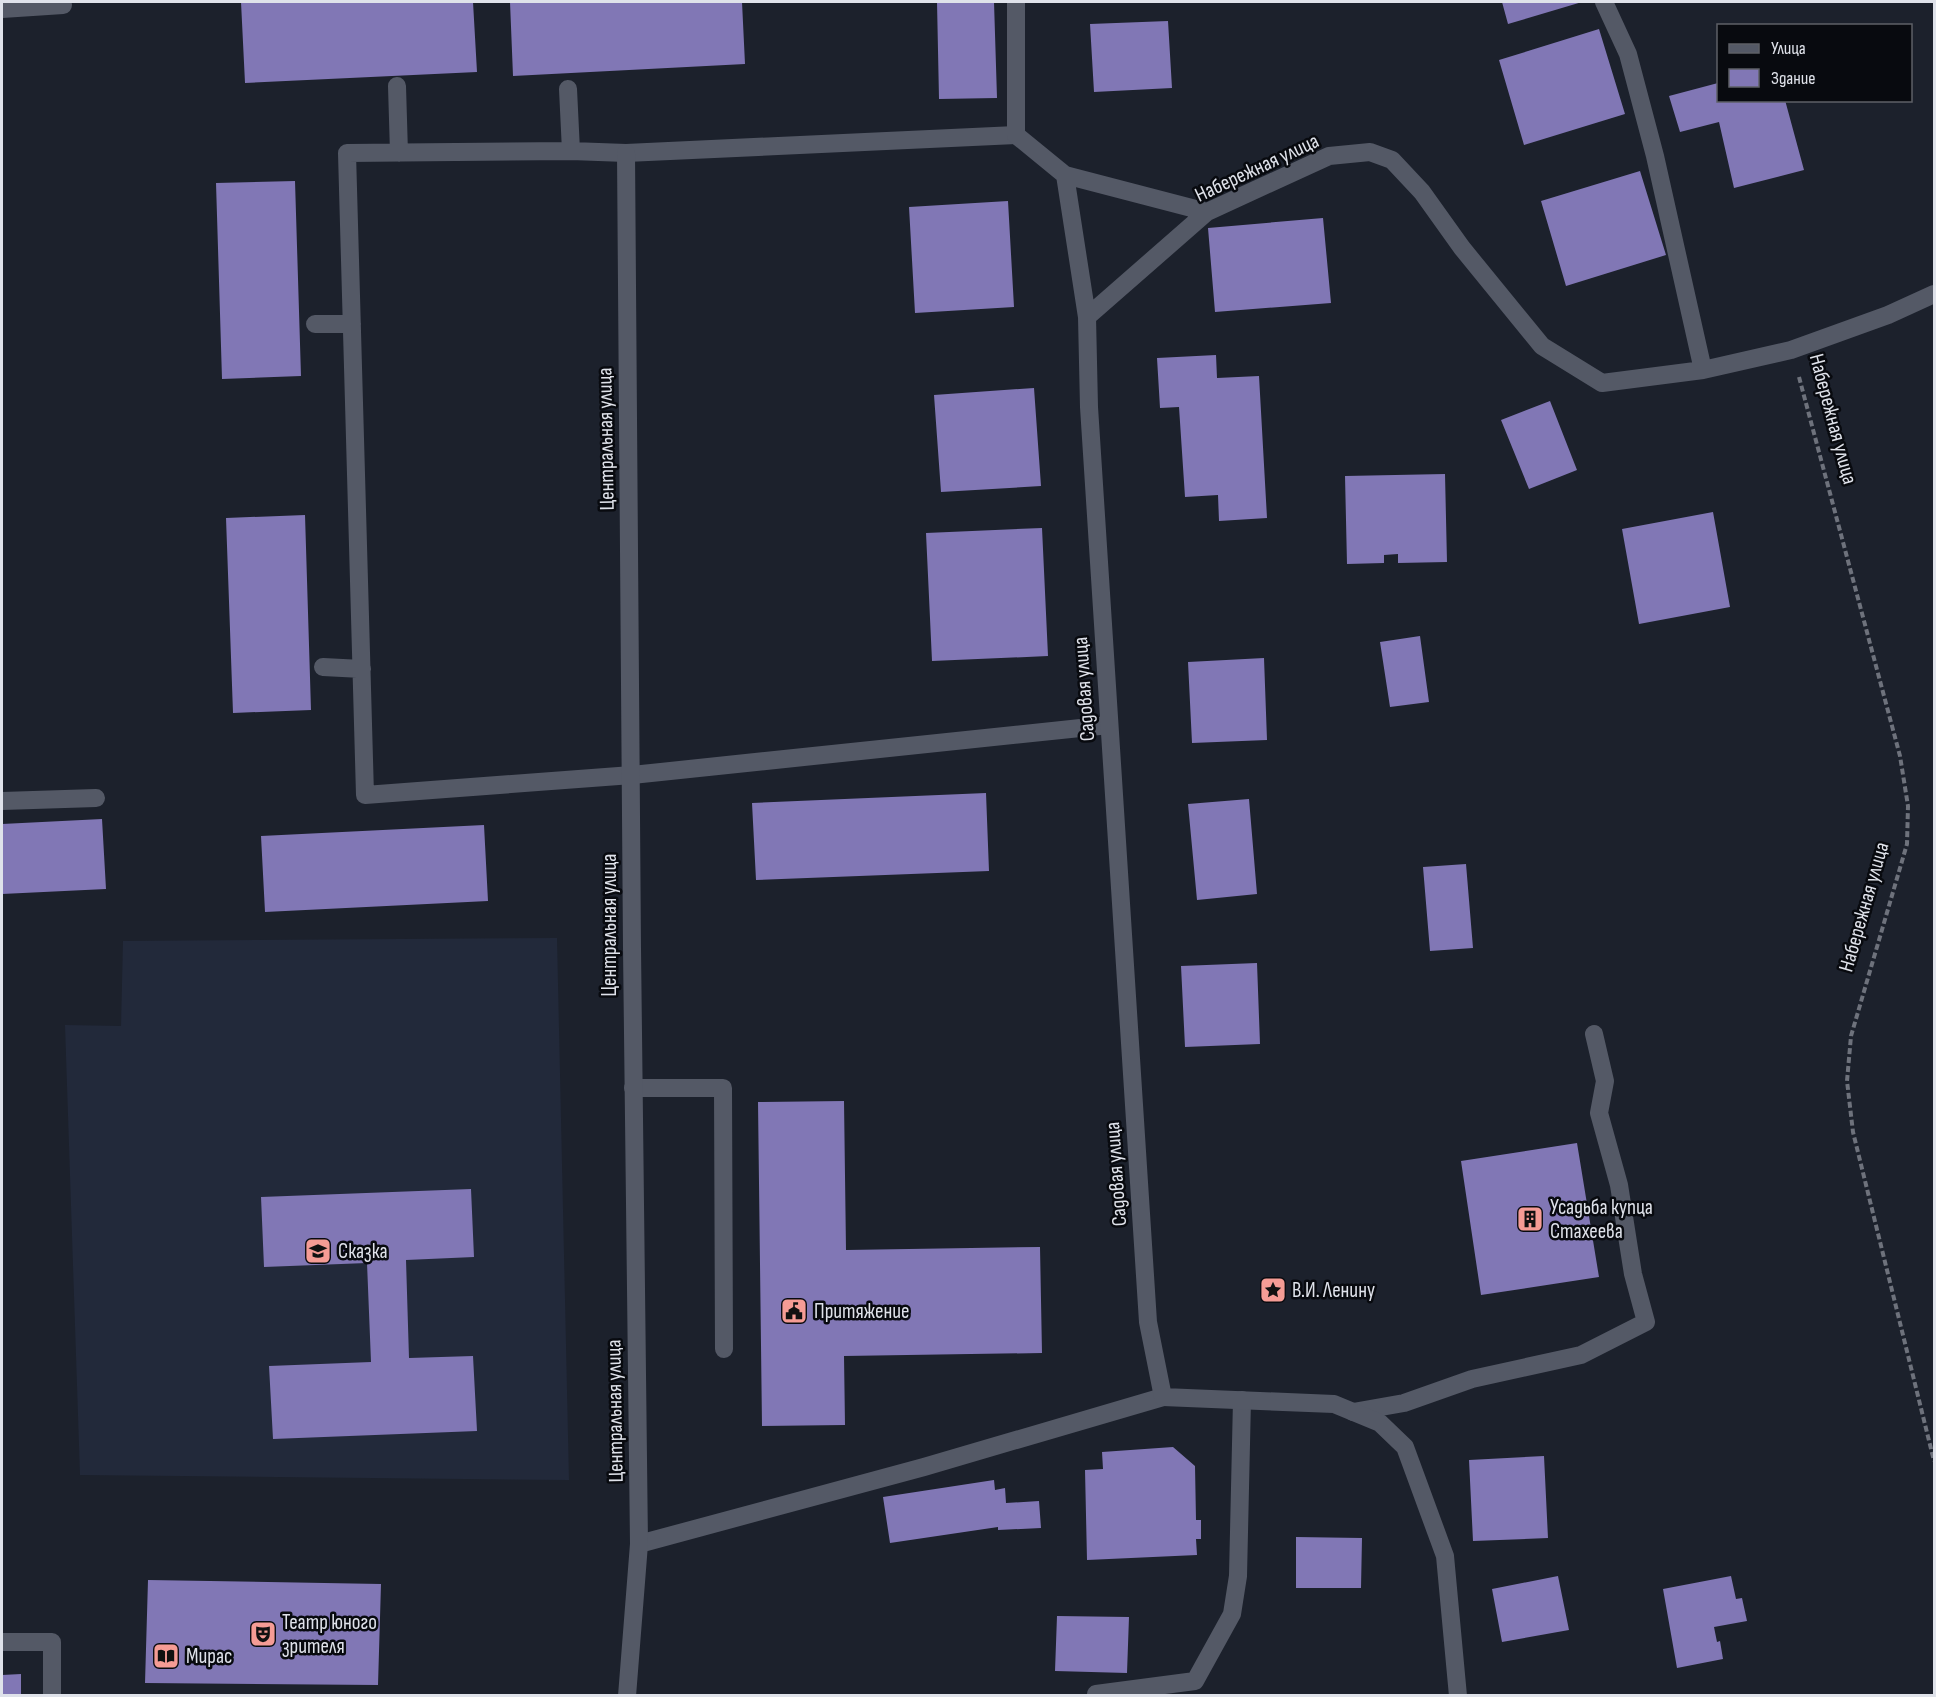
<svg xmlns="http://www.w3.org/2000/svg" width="1936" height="1697" viewBox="0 0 1936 1697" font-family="'Sofia Sans Condensed',sans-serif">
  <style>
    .built { fill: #22293a }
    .building { fill: #8177b5 }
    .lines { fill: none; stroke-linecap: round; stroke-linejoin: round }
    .path { stroke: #6e727c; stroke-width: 4; stroke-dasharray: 6 3; stroke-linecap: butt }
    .lane { stroke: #545966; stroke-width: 18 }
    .street { stroke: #545966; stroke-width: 18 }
    .labels { text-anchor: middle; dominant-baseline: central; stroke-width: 5; stroke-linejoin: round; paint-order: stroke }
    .street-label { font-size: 21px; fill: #dfe2ea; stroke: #080a0f }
    .poi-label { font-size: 21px; fill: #dfe2ea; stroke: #080a0f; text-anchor: start }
  </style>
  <rect width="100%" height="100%" fill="#1c212c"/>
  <path class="built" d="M557,938l12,542 -489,-5 -15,-450 56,1 2,-85z"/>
  <path class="building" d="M241,2h232l4,70 -232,11z
    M510,2h232l3,62 -232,12z
    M937,2h57l3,96 -58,1z
    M1502,2h80l-74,22z
    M1168,21l4,67 -78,4 -4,-68z
    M1599,29l26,85 -101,31 -25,-85z
    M1718,83v17h67l19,70 -70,18 -15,-66 -39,10 -11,-36z
    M1640,171l26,84 -100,31 -25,-85z
    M295,181l6,195 -79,3 -6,-196z
    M1008,201l6,106 -99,6 -6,-106z
    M1323,218l8,85 -116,9 -7,-84z
    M1216,355l1,23 42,-2 8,142 -48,3 -1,-26 -33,2 -6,-90 -19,1 -3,-50z
    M1034,388l7,98 -100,6 -7,-97z
    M1550,401l27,69 -48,19 -28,-69z
    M1445,474l2,88 -49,1v-9l-14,1v8l-37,1 -2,-88z
    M1713,512l17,95 -91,17 -17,-95z
    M305,515l6,195 -78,3 -7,-195z
    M1042,528l6,128 -116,5 -6,-128z
    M1420,636l9,66 -39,5 -10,-65z
    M1264,658l3,82 -75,3 -4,-81z
    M986,793l3,78 -233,9 -4,-77z
    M1249,799l8,95 -60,6 -9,-96z
    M102,819l4,70 -104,5v-70z
    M484,825l4,76 -223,11 -4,-76z
    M1466,864l7,84 -43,3 -7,-84z
    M1257,963l3,81 -75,3 -4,-81z
    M844,1101l2,149 194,-3 2,106 -198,3 1,69 -83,1 -4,-324z
    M1577,1143l22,134 -118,18 -20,-134z
    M471,1189l3,68 -68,3 3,98 64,-2 4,75 -204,8 -4,-73 102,-4 -4,-99 -103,4 -3,-70z
    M1173,1447l22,19 1,54h5v19h-5l1,16 -110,5 -2,-90 18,-1 -1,-17z
    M1544,1456l4,82 -75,3 -4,-81z
    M994,1480l1,10 10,-2 1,15 33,-2 2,27 -43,2v-3l-108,16 -7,-46z
    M1296,1537l66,1 -1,50h-65z
    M1558,1576l11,54 -67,12 -10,-53z
    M1731,1576l5,23 6,-1 5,23 -33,6 3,15 3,-1 3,18 -46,9 -14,-79z
    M148,1580l233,4 -3,101 -233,-2z
    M1057,1616l72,1 -2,56 -72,-2z
    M21,1674v22h-19v-21z"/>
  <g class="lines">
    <path class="path" d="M1799,377l101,379 8,50 -1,38 -56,192 -4,45 6,51 81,329"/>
    <path class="lane" d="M2,9l61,-4
      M397,86l2,67
      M568,89l3,62
      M1016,135l-390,18 -55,-2 -224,2 18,642 267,-20 477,-50
      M315,324h37
      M323,667l39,2
      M2,801l94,-3
      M633,1088h90l1,261
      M1353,1412l51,-9 68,-24 109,-24 65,-33 -13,-48 -14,-89 -20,-72 6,-32 -11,-47
      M639,1544l285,-77 239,-70
      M2,1642h50v54
      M1096,1694l99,-13 37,-67 6,-38 4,-176"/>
    <path class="street" d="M1016,2v133l49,40 22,142 2,90 59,915 15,75 171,7 46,19 25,24 40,109 13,140
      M1604,2l24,52 27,102 48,214
      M626,153l6,795 7,596 -12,152
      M1065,175l142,37
      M1087,317l120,-105 122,-56 41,-4 22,8 30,32 40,56 80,98 60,37 101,-13 88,-20 97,-35 46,-21"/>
  </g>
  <defs>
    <symbol id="building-square" viewBox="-11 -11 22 22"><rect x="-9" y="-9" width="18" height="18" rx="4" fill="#f59c95" stroke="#080a0f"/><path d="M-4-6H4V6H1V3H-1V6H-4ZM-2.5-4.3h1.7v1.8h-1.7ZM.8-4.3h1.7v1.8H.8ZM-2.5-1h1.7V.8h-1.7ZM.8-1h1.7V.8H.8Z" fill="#111"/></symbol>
    <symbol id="school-square" viewBox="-11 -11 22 22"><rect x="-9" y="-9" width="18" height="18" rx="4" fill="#f59c95" stroke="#080a0f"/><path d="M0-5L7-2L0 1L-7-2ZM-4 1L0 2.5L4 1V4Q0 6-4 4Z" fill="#111"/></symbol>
    <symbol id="sight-square" viewBox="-11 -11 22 22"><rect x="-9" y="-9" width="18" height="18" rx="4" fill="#f59c95" stroke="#080a0f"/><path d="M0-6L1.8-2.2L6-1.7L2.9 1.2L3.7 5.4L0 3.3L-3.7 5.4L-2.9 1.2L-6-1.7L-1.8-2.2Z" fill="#111"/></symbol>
    <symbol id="civic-square" viewBox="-11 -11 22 22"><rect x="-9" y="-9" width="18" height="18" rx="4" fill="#f59c95" stroke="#080a0f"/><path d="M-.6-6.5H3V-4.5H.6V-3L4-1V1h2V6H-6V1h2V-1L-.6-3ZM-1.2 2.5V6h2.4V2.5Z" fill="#111"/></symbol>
    <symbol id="theatre-square" viewBox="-11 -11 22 22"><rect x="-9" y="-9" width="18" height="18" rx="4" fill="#f59c95" stroke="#080a0f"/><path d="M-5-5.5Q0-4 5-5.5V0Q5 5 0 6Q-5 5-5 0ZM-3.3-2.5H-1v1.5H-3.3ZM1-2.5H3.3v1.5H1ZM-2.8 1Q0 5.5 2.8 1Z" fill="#111"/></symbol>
    <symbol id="library-square" viewBox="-11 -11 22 22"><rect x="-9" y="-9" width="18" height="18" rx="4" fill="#f59c95" stroke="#080a0f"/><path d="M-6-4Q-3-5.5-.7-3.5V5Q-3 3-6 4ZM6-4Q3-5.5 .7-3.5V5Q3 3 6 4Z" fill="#111"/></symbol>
  </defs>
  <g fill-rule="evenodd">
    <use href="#building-square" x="1515" y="1204" width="30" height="30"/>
    <use href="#school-square" x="303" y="1236" width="30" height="30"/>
    <use href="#sight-square" x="1258" y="1275" width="30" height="30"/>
    <use href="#civic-square" x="779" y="1296" width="30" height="30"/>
    <use href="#theatre-square" x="248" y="1619" width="30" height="30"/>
    <use href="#library-square" x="151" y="1641" width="30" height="30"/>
  </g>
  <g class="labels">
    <g class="street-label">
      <text transform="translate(1257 168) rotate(-25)">Набережная улица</text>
      <text transform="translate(1833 419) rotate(75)">Набережная улица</text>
      <text transform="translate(606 439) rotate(-91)">Центральная улица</text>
      <text transform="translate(1084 689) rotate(-94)">Садовая улица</text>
      <text transform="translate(1864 907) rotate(-74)">Набережная улица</text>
      <text transform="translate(609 925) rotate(-90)">Центральная улица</text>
      <text transform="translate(1116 1174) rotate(-94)">Садовая улица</text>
      <text transform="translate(615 1411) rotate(-91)">Центральная улица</text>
    </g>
    <g class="poi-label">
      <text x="1550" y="1207">Усадьба купца<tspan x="1550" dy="24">Стахеева</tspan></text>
      <text x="338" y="1251">Сказка</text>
      <text x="1292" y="1290">В.И. Ленину</text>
      <text x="814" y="1311">Притяжение</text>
      <text x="282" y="1622">Театр юного<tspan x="282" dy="24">зрителя</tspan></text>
      <text x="186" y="1656">Мирас</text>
    </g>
  </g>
  <rect width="1936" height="1697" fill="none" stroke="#dfe2ea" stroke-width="6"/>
  <rect x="1717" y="24" width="195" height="78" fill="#080a0f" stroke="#5e6067" stroke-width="1.5"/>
  <rect x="1729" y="44" width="30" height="9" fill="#545966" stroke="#5e6067" stroke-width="1.5"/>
  <text x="1771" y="54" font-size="18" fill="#dfe2ea">Улица</text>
  <rect x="1729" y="69" width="30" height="18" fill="#8177b5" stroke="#5e6067" stroke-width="1.5"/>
  <text x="1771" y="84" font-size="18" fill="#dfe2ea">Здание</text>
</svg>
